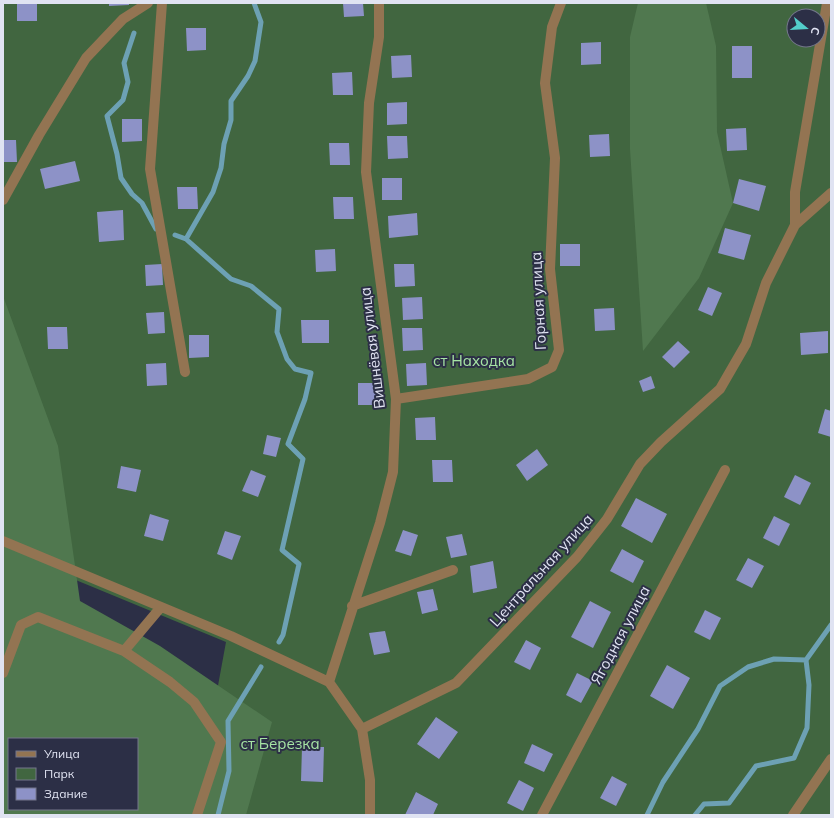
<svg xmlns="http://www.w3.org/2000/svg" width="834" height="818" viewBox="0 0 834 818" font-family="Mulish,sans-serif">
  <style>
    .green { fill: #416640; fill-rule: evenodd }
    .forest { fill: #50784f; fill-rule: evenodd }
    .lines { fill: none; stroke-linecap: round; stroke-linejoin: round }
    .stream { stroke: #6da1b4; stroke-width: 5 }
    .building { fill: #8d92c7 }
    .minor { stroke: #937452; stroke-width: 10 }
    .labels { text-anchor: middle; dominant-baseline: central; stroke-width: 4; stroke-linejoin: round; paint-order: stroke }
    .street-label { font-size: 15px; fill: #e0e3f2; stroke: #2c2f46 }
    .park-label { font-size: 15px; fill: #a6e4a4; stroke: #2c2f46 }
  </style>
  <rect width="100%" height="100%" fill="#2c2f46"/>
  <path class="green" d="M3,3h828v812h-646l21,-64 20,-109 -223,-92zM794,16h24v24h-24z"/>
  <path class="forest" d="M638,3h68l10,43 1,86 16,71 -34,75 -56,73 -13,-202v-112z
    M3,296l55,150 22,155 80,45 112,76 -26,93h-243zM9,739h128v70h-128z"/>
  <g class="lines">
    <path class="stream" d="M134,33l-10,30 4,19 -5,18 -16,16 10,38 4,24 11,16 10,9 14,26
      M175,235l11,4 45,40 20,7 28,23 -2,23 10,27 8,10 16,4 -6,26 -17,45 15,15 -21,91 17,14 -16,71 -4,7
      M186,239l27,-47 8,-24 3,-24 7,-24v-19l17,-25 7,-15 6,-39 -7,-19
      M218,815l11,-44 -1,-50 33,-54
      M647,815l16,-33 35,-53 22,-43 28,-19 26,-8 32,1
      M695,815l9,-11 25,-1 27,-37 38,-8 13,-30 2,-43 -3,-25 25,-35"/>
  </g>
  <path class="building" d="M17,3h20v18h-20z
    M109,3h20v2l-20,1z
    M343,3h20l1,13 -20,1z
    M186,28h20v22l-19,1z
    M601,42v22l-20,1v-22z
    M732,46h20v32h-20z
    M411,55l1,22 -20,1 -1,-22z
    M352,72l1,23h-20l-1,-22z
    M407,102v22l-20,1v-22z
    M122,119h20v22l-20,1z
    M746,128l1,22 -20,1 -1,-22z
    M609,134l1,22 -20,1 -1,-22z
    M387,136h20l1,22 -20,1z
    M3,140h13l1,22h-14z
    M329,143h20l1,22h-20z
    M75,161l5,20 -35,8 -5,-20z
    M382,178h20v22h-20z
    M739,179l27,7 -7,25 -26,-8z
    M177,187h20l1,22h-20z
    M333,197h20l1,22h-20z
    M123,210l1,30 -25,2 -2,-30z
    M417,213l1,22 -29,3 -1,-22z
    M725,228l26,7 -7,25 -26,-7z
    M560,244h20v22h-20z
    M335,249l1,22 -20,1 -1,-22z
    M162,264l1,21 -17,1 -1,-21z
    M394,264h20l1,22 -20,1z
    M708,287l14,6 -10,23 -14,-6z
    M422,297l1,22 -20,1 -1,-22z
    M614,308l1,22 -20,1 -1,-22z
    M164,312l1,21 -17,1 -2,-21z
    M301,320h28v23h-27z
    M47,327h20l1,22h-20z
    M402,328h20l1,22 -20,1z
    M828,331v22l-27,2 -1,-22z
    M189,335h20v22l-20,1z
    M678,341l12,11 -16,16 -12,-11z
    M166,363l1,22 -20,1 -1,-22z
    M426,363l1,22 -20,1 -1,-22z
    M651,376l4,12 -12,4 -4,-11z
    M358,383h20v22h-20z
    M825,409l6,2v26l-13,-4z
    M435,417l1,23h-20l-1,-22z
    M267,435l14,3 -5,19 -13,-3z
    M537,449l11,16 -21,16 -11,-16z
    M432,460h20l1,22h-20z
    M121,466l20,4 -5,22 -19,-4z
    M251,470l15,6 -8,21 -16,-6z
    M795,475l16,8 -11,22 -16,-8z
    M636,498l31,16 -15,29 -31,-17z
    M150,514l19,6 -6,21 -19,-5z
    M774,516l16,8 -11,22 -16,-8z
    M403,530l15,5 -7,21 -16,-5z
    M225,531l16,5 -9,24 -15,-6z
    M462,534l5,21 -16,3 -5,-21z
    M622,549l22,12 -11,22 -23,-12z
    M748,558l16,8 -12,22 -16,-8z
    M493,561l4,27 -24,5 -3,-27z
    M433,589l5,21 -16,4 -5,-22z
    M590,601l21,11 -18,36 -22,-11z
    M705,610l16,8 -11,22 -16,-8z
    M385,631l5,21 -16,3 -5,-22z
    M526,640l15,8 -11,22 -16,-8z
    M667,665l23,13 -17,31 -23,-13z
    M577,673l16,8 -12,22 -15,-8z
    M436,717l22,15 -19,27 -22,-15z
    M532,744l21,10 -9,18 -20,-9z
    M302,747h22l-1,35 -22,-1z
    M612,776l15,8 -11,22 -16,-8z
    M519,780l15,8 -11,23 -16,-8z
    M416,792l22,12 -5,11h-28z"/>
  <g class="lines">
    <path class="minor" d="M162,3l-12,166 35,203
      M3,200l36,-65 47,-77 37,-39 25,-16
      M795,225v-33l32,-189
      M396,399l132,-20 24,-12 7,-17 -9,-81 5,-111 -10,-75 7,-56 9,-24
      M3,541l228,95 98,46 33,47 8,51v35
      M352,606l101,-36
      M124,651l46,31 24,20 27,40 -24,73
      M3,673l18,-48 17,-8 86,34 37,-44
      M329,682l51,-159 13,-51 3,-73 -30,-227 3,-69 10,-66v-34
      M362,729l94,-46 121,-126 30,-38 33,-55 21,-22 59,-53 26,-45 20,-61 29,-58 36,-32
      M542,815l183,-345
      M793,815l38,-56"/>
  </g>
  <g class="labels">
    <g class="street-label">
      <text transform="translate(538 301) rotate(-93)">Горная улица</text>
      <text transform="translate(372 348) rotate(-97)">Вишнёвая улица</text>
      <text transform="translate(541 570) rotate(-48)">Центральная улица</text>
      <text transform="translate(620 635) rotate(-62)">Ягодная улица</text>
    </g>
    <g class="park-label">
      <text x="474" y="360">ст Находка</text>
      <text x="280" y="743">ст Березка</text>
    </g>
  </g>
  <rect width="834" height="818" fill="none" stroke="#e0e3f2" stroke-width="8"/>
  <rect x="8" y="738" width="130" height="72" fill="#2c2f46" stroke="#74778b"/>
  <rect x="16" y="751" width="20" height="6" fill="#937452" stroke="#74778b"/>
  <text x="44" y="758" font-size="12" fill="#e0e3f2">Улица</text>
  <rect x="16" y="768" width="20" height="12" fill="#416640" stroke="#74778b"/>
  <text x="44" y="778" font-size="12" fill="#e0e3f2">Парк</text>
  <rect x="16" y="788" width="20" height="12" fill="#8d92c7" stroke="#74778b"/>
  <text x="44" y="798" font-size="12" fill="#e0e3f2">Здание</text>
  <g transform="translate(806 28) rotate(108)"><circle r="19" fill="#2c2f46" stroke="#74778b"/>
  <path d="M0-3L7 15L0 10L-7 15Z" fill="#53cdca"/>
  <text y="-6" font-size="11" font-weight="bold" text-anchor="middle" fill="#e0e3f2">С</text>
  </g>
</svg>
